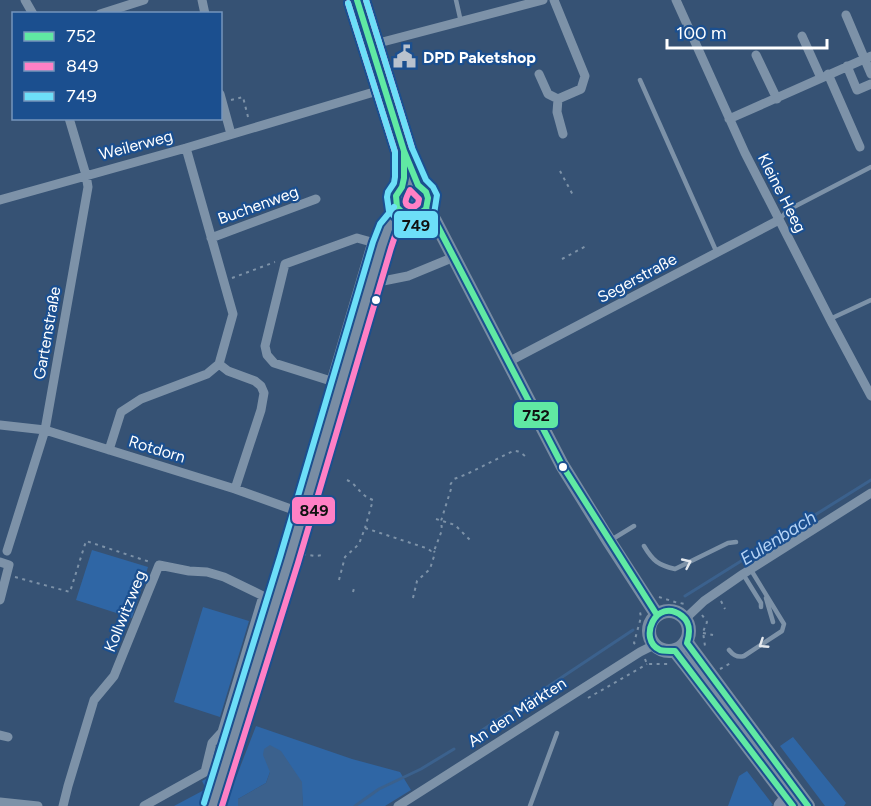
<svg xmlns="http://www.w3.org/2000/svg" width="871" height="806" viewBox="0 0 871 806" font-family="Figtree,sans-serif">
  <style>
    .green { fill: #2f66a5 }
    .water { fill: #3b618d }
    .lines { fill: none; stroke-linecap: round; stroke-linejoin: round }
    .stream { stroke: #3b618d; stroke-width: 3 }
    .path { stroke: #7d92a8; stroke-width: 2; stroke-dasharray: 3 4.5; stroke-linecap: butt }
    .lane { stroke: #7d92a8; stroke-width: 4.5 }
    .street { stroke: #7d92a8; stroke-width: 9 }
    .secondary { stroke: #798da4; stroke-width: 14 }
    .primary { stroke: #7d8ea7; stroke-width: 15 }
    .bus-1-casing { stroke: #1b4f8f; stroke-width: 10 }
    .bus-2-casing { stroke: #1b4f8f; stroke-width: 10 }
    .bus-3-casing { stroke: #1b4f8f; stroke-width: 10 }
    .bus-1 { stroke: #60e9a3; stroke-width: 6 }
    .bus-2 { stroke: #ff80c5; stroke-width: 6 }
    .bus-3 { stroke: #6ddff8; stroke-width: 6 }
    .oneway { stroke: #e5e9ee }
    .bus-dot { fill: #fff; stroke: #1b4f8f; stroke-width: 2 }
    .labels { text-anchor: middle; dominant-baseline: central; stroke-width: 4.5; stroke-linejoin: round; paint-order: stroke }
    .poi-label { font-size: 16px; font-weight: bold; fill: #fff; stroke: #1b4f8f; text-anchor: start }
    .street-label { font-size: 16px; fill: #fff; stroke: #1b4f8f }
    .water-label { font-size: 18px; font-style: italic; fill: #b5d3f5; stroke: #1b4f8f }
    .line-badge { stroke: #1b4f8f; stroke-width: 2 }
    .pale-badge-label { font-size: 16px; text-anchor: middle; font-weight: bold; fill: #111 }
  </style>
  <rect width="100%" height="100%" fill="#365274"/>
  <path class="green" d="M404 200a7 7 0 1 1 14 0a7 7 0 1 1-14 0Z
    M92,550l56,17 -16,51 -56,-18z
    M203,607l46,14 -29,96 -46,-15z
    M256,726l96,33 48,13 11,18 -26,16h-82l-2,-25 -31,-9 -4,11 -28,16v7h-13z
    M793,737l53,66 -2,3h-19l-45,-60z
    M747,771l26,34 -2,1h-43l11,-30z
    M213,775l4,2 -12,29h-31l32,-17 -4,-8z"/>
  <path class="water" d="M270,745l11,6 21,31 1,24h-65v-7l28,-16 4,-11 -7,-17 1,-6z"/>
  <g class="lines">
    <path class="stream" d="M685,596l186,-116
      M481,731l152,-101
      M355,806l24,-17 42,-20 33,-20"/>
    <path class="path" d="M231,100l12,-3 6,24
      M560,171l14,26
      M562,259l26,-14
      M232,278l43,-16
      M347,480c11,5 12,15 26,20l-8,28
      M436,519l19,6 16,16
      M303,554l12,2 9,-1
      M15,577l55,15 16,-51 64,21
      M339,580l6,-23 14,-13 6,-16 61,20 5,3h3l8,-21 -1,-9 10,-32 -1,-4 4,-6 13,-5 46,-23c6,-1 11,4 15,8
      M353,592l2,-7
      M659,597l16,5 10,2
      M413,598l4,-17 13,-12 5,-16 -1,-2
      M721,601l4,8
      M702,615l5,7 -4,10 2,14
      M703,633l10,2
      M635,644l-1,-1 7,-26 -1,-5
      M645,659l2,5h22
      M720,669l11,-6
      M588,698l59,-34"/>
    <path class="lane" d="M456,0l5,22
      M640,80l77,173
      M779,220l9,-10 83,-43
      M830,319l41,-19
      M611,540l23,-14
      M644,546c9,15 14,19 31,23l53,-26 8,-1
      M743,574l18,29v4
      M766,598l7,24
      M729,650c4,5 8,8 15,6l38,-25 2,-7 -33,-54
      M530,806l27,-73"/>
    <path class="street" d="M25,0l8,14
      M202,0l3,14
      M554,0l31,76 -4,13 -23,10 -1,13 6,22
      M676,0l69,153 87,170 39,73
      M100,14l44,-14
      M846,15l25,59
      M802,36l19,42
      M371,45l172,-45
      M756,55l21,44
      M847,66l10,24 14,-6
      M539,74l9,20 10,5
      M828,74l32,73
      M220,94l11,40
      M729,119l142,-63
      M0,200l186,-52 198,-59
      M211,238l105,-39
      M372,242l-41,139 -57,-18 -7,-8 -2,-9 20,-82 72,-26 25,7
      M383,281l25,-5 46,-19
      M508,362l271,-142
      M219,364l9,7 27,10 6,5 3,7 -3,17 -26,79
      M0,425l45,5 190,59 67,24
      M109,450l12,-38 20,-13 66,-25 12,-10 14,-50 -47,-166
      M7,551l38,-121 43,-243 -2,-12 -17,-57
      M0,562l9,3 -9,35
      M685,619l19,-18 39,-27 128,-81
      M0,735l8,2
      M0,802l38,4
      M63,806l5,-20 26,-86 20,-24 45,-111 30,6 18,1 17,5 39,19 -41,136 -10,11 -7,29 -61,34
      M398,806l242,-154 14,-7"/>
    <path class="secondary" d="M357,0l47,151 14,34
      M396 200a16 16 0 1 1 32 0a16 16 0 1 1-32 0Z
      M426,209l9,12 127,244 47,76 48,74
      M649 631a20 20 0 1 1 40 0a20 20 0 1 1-40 0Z
      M687,643l121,163
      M675,651l11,14 107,141
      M213,806l76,-246 93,-315 6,-16 13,-17"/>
    <path class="primary" d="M781,806l6,-7 -3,-25"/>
    <defs>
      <path id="bus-1" d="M357,0l47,151
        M404,151l14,34 8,7 2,6 -2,11 -10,7 -11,-1 -8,-8 -1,-11 6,-9 2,-9z
        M426,209l9,12 127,244 95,150
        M793,806l-118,-155c-4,0 -11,0 -15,-1 -23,-10 -4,-54 22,-34 9,7 8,17 5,27l121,163"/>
      <path id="bus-2" d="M366,0l46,148
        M348,3l47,149
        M410,190l9,9 -1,5 -4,3c-14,-1 -7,-10 -4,-17z
        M222,806l76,-243 93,-315 5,-15 12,-16"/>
      <path id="bus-3" d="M348,3l47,149v25l-1,6 -6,9 -1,5 2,14 12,12 17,2 16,-11 3,-19 -4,-8 -7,-7 -14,-32 -46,-148
        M204,803l76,-246 93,-315 7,-18 14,-17"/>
    </defs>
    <use href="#bus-1" class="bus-1-casing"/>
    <use href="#bus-2" class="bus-2-casing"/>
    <use href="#bus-3" class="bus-3-casing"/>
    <use href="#bus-1" class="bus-1"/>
    <use href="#bus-2" class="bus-2"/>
    <use href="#bus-3" class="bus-3"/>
  </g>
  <defs><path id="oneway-chevron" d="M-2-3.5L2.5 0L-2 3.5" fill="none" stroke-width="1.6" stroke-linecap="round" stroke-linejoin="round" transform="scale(1.5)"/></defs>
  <g class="oneway">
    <use href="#oneway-chevron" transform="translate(687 563) rotate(-25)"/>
    <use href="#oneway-chevron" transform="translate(763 644) rotate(147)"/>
  </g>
  <defs>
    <symbol id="civic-bare" viewBox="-9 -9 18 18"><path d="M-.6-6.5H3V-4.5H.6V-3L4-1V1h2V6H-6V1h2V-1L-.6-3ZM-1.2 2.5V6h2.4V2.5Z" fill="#b9c2ce" stroke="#1b4f8f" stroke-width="2.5" paint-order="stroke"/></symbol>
  </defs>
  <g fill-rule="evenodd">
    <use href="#civic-bare" x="388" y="40" width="33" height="33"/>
  </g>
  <g class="bus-dot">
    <circle cx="376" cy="300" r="5"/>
    <circle cx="563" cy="467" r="5"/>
  </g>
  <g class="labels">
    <g class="poi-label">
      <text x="423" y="57">DPD Paketshop</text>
    </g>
    <g class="street-label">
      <text transform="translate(136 145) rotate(-15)">Weilerweg</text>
      <text transform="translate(782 193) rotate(63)">Kleine Heeg</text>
      <text transform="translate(258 205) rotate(-20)">Buchenweg</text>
      <text transform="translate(637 278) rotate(-28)">Segerstraße</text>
      <text transform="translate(47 333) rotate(-80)">Gartenstraße</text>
      <text transform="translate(157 449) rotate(17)">Rotdorn</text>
      <text transform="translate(125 611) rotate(-68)">Kollwitzweg</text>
      <text transform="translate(517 712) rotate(-33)">An den Märkten</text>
    </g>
    <g class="water-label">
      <text transform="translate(778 538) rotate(-32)">Eulenbach</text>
    </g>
  </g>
  <g class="line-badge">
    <rect x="393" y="210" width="46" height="29" rx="6" fill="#6ddff8"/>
    <rect x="513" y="401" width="46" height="28" rx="6" fill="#60e9a3"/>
    <rect x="291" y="496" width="45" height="29" rx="6" fill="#ff80c5"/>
  </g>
  <g class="pale-badge-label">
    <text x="416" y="231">749</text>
    <text x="536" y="421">752</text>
    <text x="314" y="516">849</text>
  </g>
  <rect x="12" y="12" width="210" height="108" fill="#1b4f8f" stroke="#7695bc" stroke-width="1.5"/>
  <rect x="24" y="32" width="30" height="9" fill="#60e9a3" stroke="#7695bc" stroke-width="1.5"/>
  <text x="66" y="42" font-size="18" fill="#ffffff">752</text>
  <rect x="24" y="62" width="30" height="9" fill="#ff80c5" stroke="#7695bc" stroke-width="1.5"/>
  <text x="66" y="72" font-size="18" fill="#ffffff">849</text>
  <rect x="24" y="92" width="30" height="9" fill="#6ddff8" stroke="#7695bc" stroke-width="1.5"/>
  <text x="66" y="102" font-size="18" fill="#ffffff">749</text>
  <path d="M667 39v9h160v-9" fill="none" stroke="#ffffff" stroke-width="3"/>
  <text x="676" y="39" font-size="18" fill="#ffffff" stroke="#1b4f8f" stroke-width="4.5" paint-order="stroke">100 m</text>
</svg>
